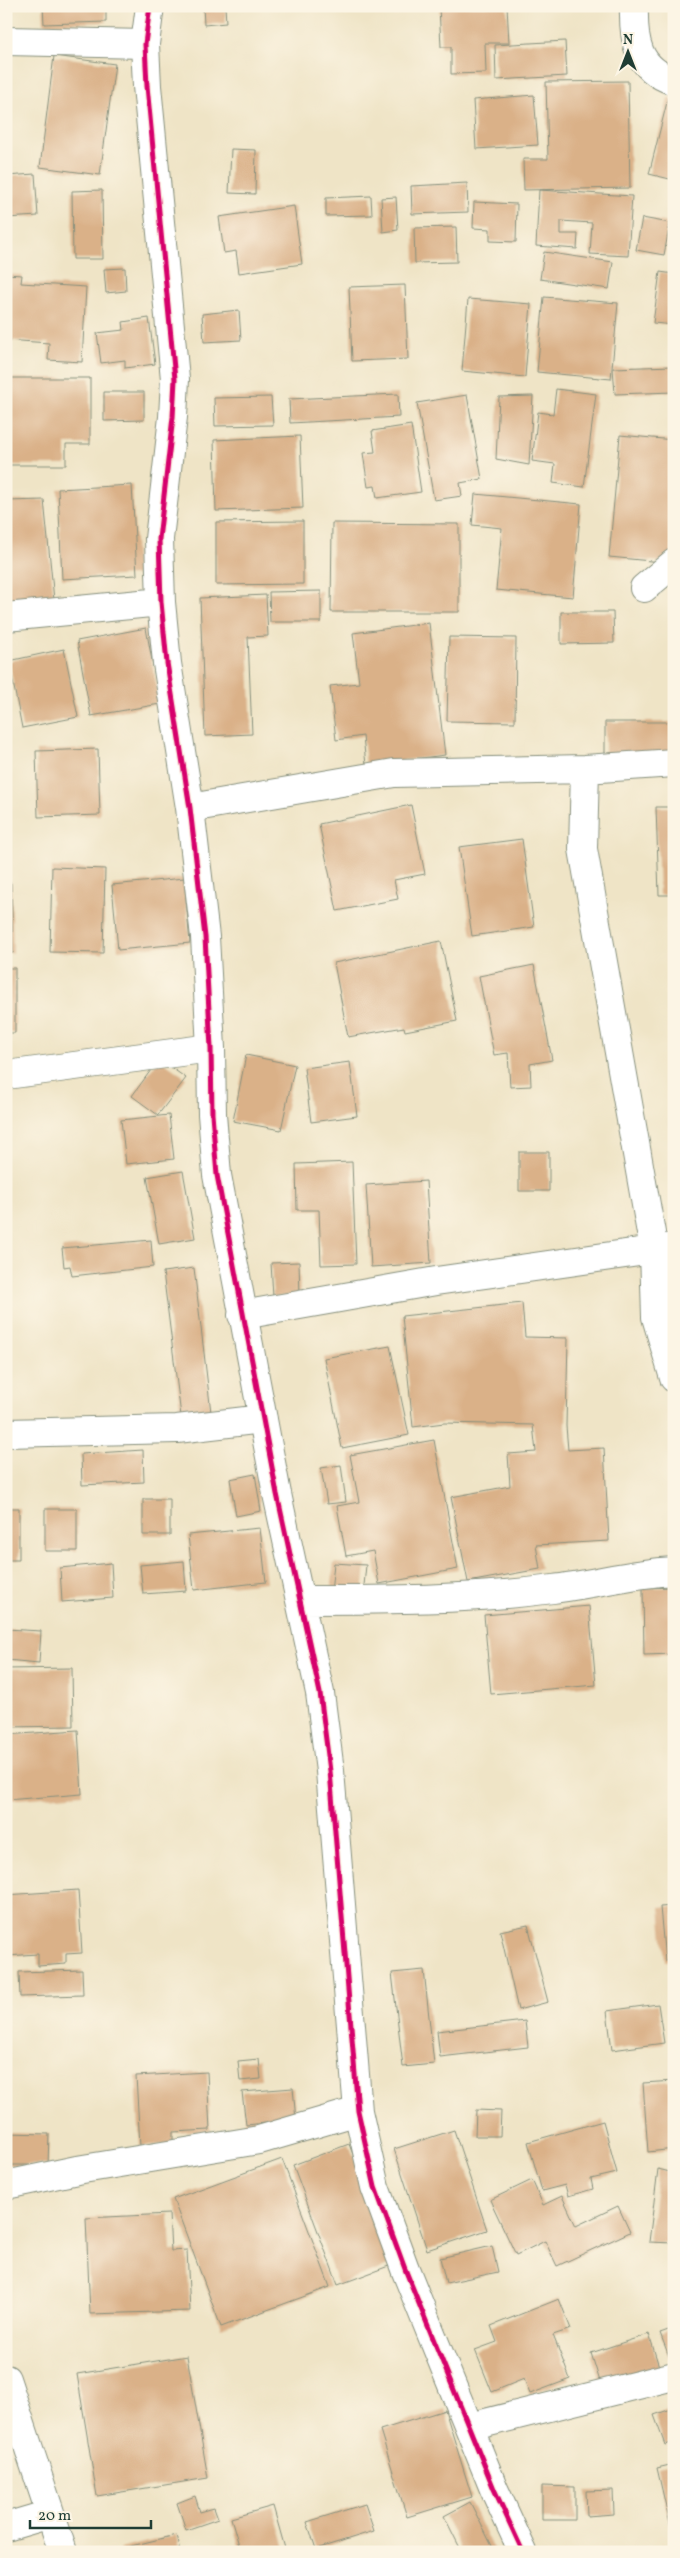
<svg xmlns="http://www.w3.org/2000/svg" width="680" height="2558" viewBox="0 0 680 2558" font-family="Vollkorn,serif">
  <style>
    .building { fill: #dab188 }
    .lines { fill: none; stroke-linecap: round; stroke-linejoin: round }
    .minor-casing { stroke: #87907d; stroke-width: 30 }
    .minor { stroke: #fff; stroke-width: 28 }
    .cycleway-casing { stroke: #fcf5e5; stroke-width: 8 }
    .cycleway { stroke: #d6006c; stroke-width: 5 }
  </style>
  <rect width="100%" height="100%" fill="#fcf5e5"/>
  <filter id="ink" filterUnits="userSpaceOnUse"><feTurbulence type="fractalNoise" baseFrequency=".02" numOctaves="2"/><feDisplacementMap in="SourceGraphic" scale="10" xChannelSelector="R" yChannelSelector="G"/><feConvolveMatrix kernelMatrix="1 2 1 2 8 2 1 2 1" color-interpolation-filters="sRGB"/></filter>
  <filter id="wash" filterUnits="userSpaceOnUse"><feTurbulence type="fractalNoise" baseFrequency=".0096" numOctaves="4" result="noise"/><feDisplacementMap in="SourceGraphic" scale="20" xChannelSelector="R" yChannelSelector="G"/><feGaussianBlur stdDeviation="1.12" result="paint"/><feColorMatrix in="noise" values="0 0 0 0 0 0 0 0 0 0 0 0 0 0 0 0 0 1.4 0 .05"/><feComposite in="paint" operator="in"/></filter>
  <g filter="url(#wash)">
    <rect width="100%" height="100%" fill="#efe4c6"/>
    <g id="blocks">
      <path class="building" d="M43,6h63v16l-62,2z
        M203,6h22l1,17 -22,2z
        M439,6h68l2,37h-24l1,30 -35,1v-27h-10z
        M565,41l2,35 -71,4 -1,-35z
        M54,56l61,8 -15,111 -60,-8z
        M628,81l2,107 -106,2 -1,-31h25l-2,-77z
        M534,95l4,50 -62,4 -3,-49z
        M668,98l6,1v81l-25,-6z
        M231,149l25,1 -1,44 -26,-1z
        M35,174l3,42 -32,2v-42z
        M467,183l1,29 -56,2 -1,-28z
        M102,190l1,69h-30l-1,-68z
        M539,190l93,6 -4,60 -38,-2 2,-31 -31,-2v13h17l-1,15 -41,-3z
        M371,196l1,19 -46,1v-18z
        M396,197l2,33 -15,2 -2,-34z
        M474,202l43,2 -1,38 -26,-1v-12l-17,-1z
        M294,206l8,58 -63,9 -3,-22 -12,2 -5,-36z
        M642,218l28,5 -6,32 -28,-5z
        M456,227l1,35 -42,1 -1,-35z
        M544,252l69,10 -4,27 -69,-10z
        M125,268l1,23 -20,2 -2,-24z
        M660,272l14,2v51l-21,-2z
        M6,274l16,1 -1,8 65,4 -4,75 -34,-2 1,-17 -43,-3z
        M405,285l3,74 -56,2 -3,-74z
        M544,297l74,6 -7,76 -74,-7z
        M468,299l63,5 -6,73 -63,-6z
        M239,310l2,30 -37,2 -2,-28z
        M149,318l6,46 -30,4v-8l-24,3 -4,-30 27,-3 -1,-8z
        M673,366l1,26 -59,2 -2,-26z
        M6,378h84v66h-24v21h-60z
        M556,389l40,5 -12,93 -31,-4 2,-19 -23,-3 6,-49 15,2z
        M104,392h40v28l-40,1z
        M398,394l1,23 -109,6 -1,-24z
        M467,395l15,84 -22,4 2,13 -28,4 -17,-97z
        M533,396l-4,69 -33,-6 3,-62z
        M271,397l2,28 -58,1 -1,-28z
        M411,425l10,67 -44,6 -2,-12 -7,1 -5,-34 12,-1 -3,-21z
        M620,435l54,5 -2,123 -63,-6z
        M300,436l3,72 -87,3 -2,-71z
        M132,485l5,90 -75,4 -4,-90z
        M475,494l106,10 -8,93 -77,-7 6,-62 -30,-3z
        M44,500l10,100 -48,3v-102z
        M303,521v63l-87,1v-63z
        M332,523l127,1v88h-128z
        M321,591v31h-51l-1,-30z
        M266,595l2,41 -20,1 4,97 -47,2 -5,-138z
        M561,612h52l1,31 -53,1z
        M429,623l16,132 -79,10 -3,-29 -27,4 -6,-54 29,-3 -6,-50z
        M146,628l14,76 -69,12 -14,-75z
        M449,637l67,1 -1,84 -68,-1z
        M64,649l14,68 -56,11 -13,-67z
        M605,722h69v35h-69z
        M98,749l2,66 -62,2 -2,-66z
        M411,805l14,69 -31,6 4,19 -61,12 -18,-87z
        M656,807h18v88h-15z
        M522,839l12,88 -62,9 -13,-89z
        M52,867l53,2 -2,84 -53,-1z
        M184,878l6,65 -72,7 -6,-65z
        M6,883h5l2,70h-7z
        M441,941l16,80 -52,10 -1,-4 -56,10 -14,-74z
        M534,965l18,95 -22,4 1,22 -21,1 -2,-34 -14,2 -15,-79z
        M6,968h9v65h-9z
        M246,1055l49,10 -14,65 -48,-9z
        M159,1059l27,19 -28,37 -26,-19z
        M350,1062l7,54 -46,6 -7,-54z
        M169,1115l5,44 -48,5 -5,-44z
        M519,1152h30v39h-30z
        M352,1162l4,102 -35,1 -2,-55h-22l-1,-46z
        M183,1171l12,67 -36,6 -12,-67z
        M426,1181l5,82 -60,4 -5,-82z
        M151,1240l2,27 -81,9 -2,-10 -6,1 -2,-19z
        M299,1262l1,34 -27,1 -2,-34z
        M194,1268l18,153 -30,3 -19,-152z
        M522,1303l3,34 43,1 -2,88 2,24 36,-2 5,93 -73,4 4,24 -72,13 -17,-85 59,-11 -2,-32 28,-2 -3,-27 -89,-2 -31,4 -11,-111z
        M390,1346l19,89 -67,13 -18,-90z
        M434,1440l24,129 -79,15 -6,-33 -27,5 -9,-50 22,-4 -9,-47z
        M143,1450l1,32 -62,3 -1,-31z
        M341,1465l5,37 -19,2 -6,-36z
        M255,1474l6,37 -25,5 -6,-37z
        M143,1499h27v36h-27z
        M6,1508h13v52h-13z
        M45,1509h32v42h-32z
        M260,1528l6,54 -72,8 -6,-55z
        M184,1561l2,30 -43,3 -3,-29z
        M111,1563l2,35 -51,4 -2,-34z
        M334,1563l32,2 -3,31 -32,-3z
        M674,1587v67l-30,1 -1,-67z
        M589,1606l7,79 -105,9 -7,-79z
        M6,1629l35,2 -2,32 -33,-3z
        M72,1668l1,58 -67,1v-58z
        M78,1730l4,64 -76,6v-65z
        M78,1890l4,63 -16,1v10l-28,2v-12l-32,2v-61z
        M674,1906v54l-9,1 -5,-54z
        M528,1925l20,77 -30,8 -18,-79z
        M82,1970l1,25 -63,2 -1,-25z
        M424,1970l10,94 -31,3 -11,-94z
        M658,2004l6,39 -52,7 -5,-39z
        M525,2021l3,26 -88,10 -3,-26z
        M259,2059l2,20 -21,2 -2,-20z
        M207,2072l3,58 -37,2v12l-33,2 -4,-70z
        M674,2081v68l-26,3 -5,-69z
        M293,2088l3,32 -50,5 -4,-33z
        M476,2110l25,1 -1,25h-25z
        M603,2121l14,52 -26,6 2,10 -25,7 -3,-11 -23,6 -14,-49z
        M454,2130l33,100 -60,20 -33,-101z
        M6,2133l43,1 -1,31h-42z
        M349,2144l45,120 -56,21 -45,-120z
        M282,2159l48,128 -109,40 -48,-128z
        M658,2169l16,4v70l-25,-1z
        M532,2180l11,25 19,-9 14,30 42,-20 12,26 -73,34 -12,-25 -29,14 -26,-55z
        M169,2214l2,37 16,-1 3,61 -100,3 -4,-96z
        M492,2246l6,26 -52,11 -6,-25z
        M559,2299l12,30 -18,6 17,44 -40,15 -6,-15 -32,13 -17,-42 22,-8 -6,-16z
        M674,2328v36h-2l-12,-31z
        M649,2334l11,36 -58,18 -11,-35z
        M187,2356l21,122 -111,18 -20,-122z
        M674,2408v34l-9,3 -11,-30z
        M445,2410l27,87 -65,20 -27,-87z
        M674,2464v73h-1l-16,-69z
        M542,2486l33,1v33h-33z
        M613,2490l1,24 -27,2 -1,-25z
        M195,2496l5,16 14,-4 4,11 -32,11 -9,-27z
        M470,2502l25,50h-33l-18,-36z
        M365,2504l9,27 -58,18 -9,-27z
        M273,2506l13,46h-45l-10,-34z
        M176,2535l4,17h-61v-3z"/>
    </g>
  </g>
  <g filter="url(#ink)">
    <use href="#blocks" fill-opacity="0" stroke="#87907d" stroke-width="1"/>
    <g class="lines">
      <defs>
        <path id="minor" d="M150,6l-5,38 2,42 28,293 -2,38 -14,122 2,63 6,61 23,145 15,129 6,111 1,66 5,61 60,319 43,199 10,78 28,340 17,76 30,82 89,220 29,63
          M634,6c-1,35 3,63 40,75
          M6,41l139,3
          M644,588l30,-25
          M6,617l155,-15
          M585,769l-2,80 71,401 2,67 18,61
          M190,808l204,-35 191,-4 89,-6
          M6,1075l205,-27
          M242,1315l194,-34 238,-34
          M6,1433l171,-4 86,-10
          M301,1600c84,0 168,0 252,-11 41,-5 80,-16 121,-18
          M6,2185l71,-15 182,-30 99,-29
          M6,2379l57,173
          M469,2427l205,-51
          M6,2527l44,-13"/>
      </defs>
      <use href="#minor" class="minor-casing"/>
      <use href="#minor" class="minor"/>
      <defs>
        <path id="cycleway" d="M150,6l-5,38 2,42 28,293 -2,38 -14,122 2,63 6,61 23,145 15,129 6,111 1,66 5,61 60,319 43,199 10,78 28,340 17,76 30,82 89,220 29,63"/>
      </defs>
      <use href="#cycleway" class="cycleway-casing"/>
      <use href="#cycleway" class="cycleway"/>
    </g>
  </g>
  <rect width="680" height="2558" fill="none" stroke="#fcf5e5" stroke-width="25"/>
  <g transform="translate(628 52)" stroke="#fcf5e5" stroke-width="4" paint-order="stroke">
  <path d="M0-4L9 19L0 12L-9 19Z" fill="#1f3d34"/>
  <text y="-8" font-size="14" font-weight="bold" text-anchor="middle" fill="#1f3d34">N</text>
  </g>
  <path d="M30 2520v8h121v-8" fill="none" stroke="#1f3d34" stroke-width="2.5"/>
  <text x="38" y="2520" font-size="15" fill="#1f3d34" stroke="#fcf5e5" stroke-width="4" paint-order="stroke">20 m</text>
</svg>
